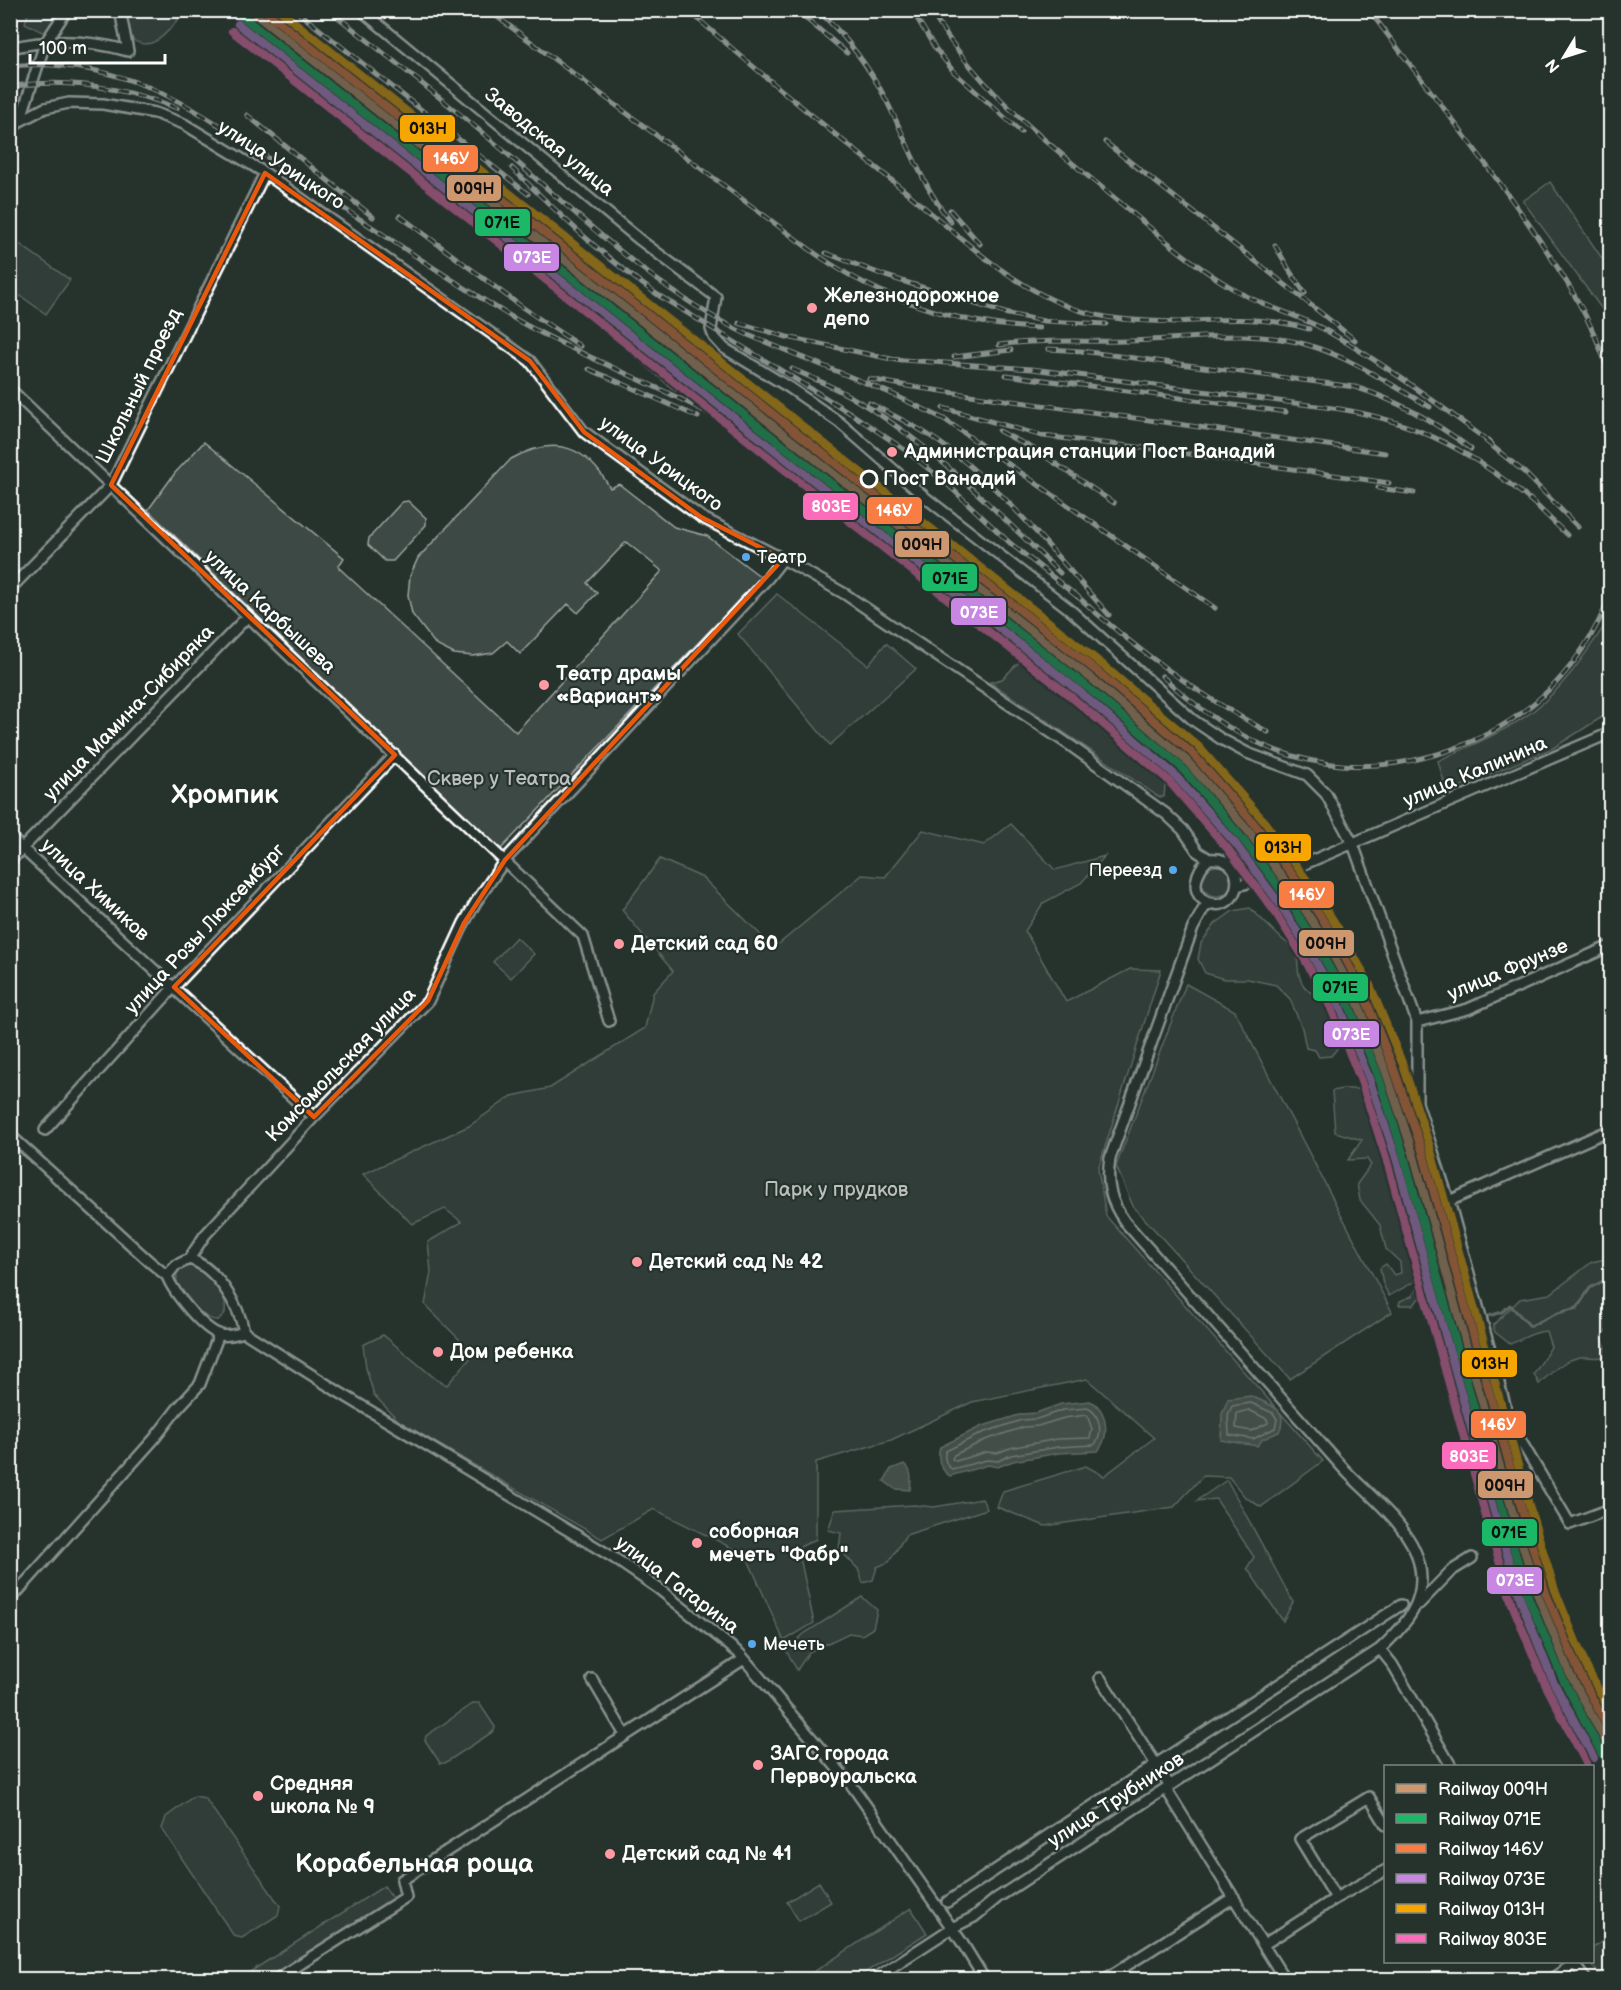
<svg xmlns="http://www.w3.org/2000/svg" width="1621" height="1990" viewBox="0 0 1621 1990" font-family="'Balsamiq Sans',sans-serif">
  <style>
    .green { fill: #3e4944; stroke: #9ea4a2; stroke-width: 1.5 }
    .water { fill: #67706c; stroke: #a4a9a7; stroke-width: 1.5 }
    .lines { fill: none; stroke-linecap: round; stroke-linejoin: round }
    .shore { stroke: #c2c6c4; stroke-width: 1.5 }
    .stream { stroke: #a4a9a7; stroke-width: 3 }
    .minor-casing { stroke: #fff; stroke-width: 14 }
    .minor { stroke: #26332d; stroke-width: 9 }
    .rail-casing { stroke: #fff; stroke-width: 5 }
    .rail { stroke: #26332d; stroke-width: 3; stroke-dasharray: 9; stroke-linecap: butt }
    .rail-1-casing { stroke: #26332d; stroke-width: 12 }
    .rail-2-casing { stroke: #26332d; stroke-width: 12 }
    .rail-3-casing { stroke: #26332d; stroke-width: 12 }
    .rail-4-casing { stroke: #26332d; stroke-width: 12 }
    .rail-5-casing { stroke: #26332d; stroke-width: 12 }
    .rail-6-casing { stroke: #26332d; stroke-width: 12 }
    .rail-1 { stroke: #cd976f; stroke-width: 8 }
    .rail-2 { stroke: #1ab867; stroke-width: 8 }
    .rail-3 { stroke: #f77d43; stroke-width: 8 }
    .rail-4 { stroke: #c787e3; stroke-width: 8 }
    .rail-5 { stroke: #f7a600; stroke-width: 8 }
    .rail-6 { stroke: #fb6dba; stroke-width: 8 }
    .marked { fill: none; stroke: #e8590c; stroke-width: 4.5; stroke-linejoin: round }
    .poi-dot { fill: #ff9aa2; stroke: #26332d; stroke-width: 2 }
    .stop-dot { fill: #26332d; stroke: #fff; stroke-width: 3 }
    .bus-dot { fill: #5aa8eb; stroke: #26332d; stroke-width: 2 }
    .labels { text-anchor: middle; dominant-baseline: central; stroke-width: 4.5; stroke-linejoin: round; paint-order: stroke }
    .bus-label { font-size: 18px; fill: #fff; stroke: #26332d; text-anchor: start }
    .street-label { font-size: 20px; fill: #fff; stroke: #26332d }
    .poi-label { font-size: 20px; font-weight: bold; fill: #fff; stroke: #26332d; text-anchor: start }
    .stop-label { font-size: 20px; font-weight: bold; fill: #fff; stroke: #26332d; text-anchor: start }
    .park-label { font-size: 20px; fill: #bbbfbe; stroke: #26332d }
    .district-label { font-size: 26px; font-weight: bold; fill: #fff; stroke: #26332d }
    .line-badge { stroke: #26332d; stroke-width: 2 }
    .badge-label { font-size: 16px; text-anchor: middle; font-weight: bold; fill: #fff }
    .pale-badge-label { font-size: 16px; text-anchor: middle; font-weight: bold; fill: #111 }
  </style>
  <rect width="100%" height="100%" fill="#26332d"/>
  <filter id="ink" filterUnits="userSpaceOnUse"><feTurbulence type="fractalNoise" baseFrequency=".0167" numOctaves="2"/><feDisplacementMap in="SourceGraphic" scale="12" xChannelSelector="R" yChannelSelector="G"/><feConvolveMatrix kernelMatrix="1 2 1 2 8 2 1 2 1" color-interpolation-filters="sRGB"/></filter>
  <g filter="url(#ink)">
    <path class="green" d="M29,11h34l-17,23 -21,-11z
      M123,11h62c-12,14 -31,45 -53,28z
      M1550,182l60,88v66l-6,-24 -81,-111z
      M11,238l59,42 -24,34 -35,-25z
      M204,442l140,116 -6,9 178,165 146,-161 -36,-29 -39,41 10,10 -19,20 -10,-9 -48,50 -13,-13 -14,12 -20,3 -19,-2 -18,-9 -24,-31 -4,-19 2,-19 8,-18 93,-99c44,-24 75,-14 99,29l9,-4 55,43 33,9 54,41 -261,273 -352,-340 27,-37z
      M408,501l18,17v7l-33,36h-8l-17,-16 1,-7 33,-36z
      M777,594l91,71 18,-22 30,26 -86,76 -92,-111z
      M1610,617v46l-4,3 4,10v36l-57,36 -106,44 -9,-31c27,-13 57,-25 82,-41 39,-24 66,-66 90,-103z
      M1020,661c11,-1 19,4 29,10l113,106 3,8 -1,12h-5l-169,-115 12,-3z
      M1011,824l44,46 50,-14 -24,27 -38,20 -18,28 41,71 64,-33 31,1 -63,199 8,47 217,245 -62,46 -16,-10 -16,-20 -26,-1 -29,31 -129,19 -48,-19 6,-16 83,-25 18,10 50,-38 -67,-59 -115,23 -81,38 -75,22v77l-18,9 16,75 -30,18 -38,-86 -92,-46 -52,30 -202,-117 -26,-27 -8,-27 -3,-23 20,-10 54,45 10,5 27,-31 -49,-49 6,-33 -3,-30 34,-20 -17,-13 -33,15 -49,-50 106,-48 43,-30 38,-8 95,-60 8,-35 20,-22 -51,-61 38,-51 43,19 71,70 88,-73 23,2 38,-47 61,15z
      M1202 881a15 15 0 1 1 30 0a15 15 0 1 1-30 0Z
      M1250,908l34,33 13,8c1,30 1,41 31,52l12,44 -9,11 -12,1 -4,-7 -9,-2 -4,-20 -12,-29 -14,-14 -28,-6h-24l-19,-6 -7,-14 3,-16 14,-19 18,-13z
      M516,937l18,17 -23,24 -18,-16z
      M1186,984l49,27 157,301 -102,67 -157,-173 -17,-40z
      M1342,1089h18l6,12 1,14 41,105 12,43 5,26 -11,16h-15l1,-4 12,-5 7,-10 -2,-6 -28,16 -6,-12 -3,-16 6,-4 8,11 7,-2 -1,-11 -14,-13 -6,-24 -20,-25 -3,-16 14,-19 -4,-6 -19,1 14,-20 -27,-8 -3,-41z
      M1610,1258v69l-9,9 8,19c-10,5 -18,1 -29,2 -17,3 -29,16 -41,27l-5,-10 17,-27 -5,-16c-14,1 -23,8 -36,13l-15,-12 -2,-7 27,-26 30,-5 42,-32z
      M192,1263c13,6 28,22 32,36 2,4 1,10 1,14l-6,7c-14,2 -34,-21 -41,-33 -2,-4 -1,-9 -1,-14l6,-7z
      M1227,1480l66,122 -10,19 -36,-53 7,-11 -38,-58 -20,2z
      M982,1499l5,10 -81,26 -17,27 -12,5 -4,13 -10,3 -5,-14 -19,-20 2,-16 -13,-3 7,-20 79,-5 20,2z
      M862,1597l15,13 -4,18 -11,7 -13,-2 -40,19 -12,18 -11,-20 19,-17z
      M474,1703h5l16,24 -1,4 -49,32h-5l-15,-23 1,-4z
      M194,1796l11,2 75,108 -2,9 -36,23 -8,-2 -72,-107 4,-12z
      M819,1882l12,20 -32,19 -12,-19z
      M384,1886l9,13 -123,80h-15l-5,-7z
      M911,1908l16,25 -72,46h-52z
      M1610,1936v43h-8l-12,-17h2l1,-14z"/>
    <path class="water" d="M1251,1396c18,9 39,12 28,36l-16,7 -6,7 -36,-6 1,-26 6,-15z
      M1090,1401c18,8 20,36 8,50l-39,2 -46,8 -15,6 -10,-2 -38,11c-11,-7 -13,-17 -10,-29l40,-20 42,-13 14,-1 25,-9z
      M904,1464c9,6 7,17 6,26l-15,-1 -11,-8 7,-12z"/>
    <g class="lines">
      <path class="shore" d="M1251,1403l22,10 4,6 -2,9 -22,11 -24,-4 -1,-20 4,-9z
        M1088,1408c12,6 16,27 6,37l-36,2 -47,8 -13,6 -11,-1 -35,9c-6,-3 -9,-12 -6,-18l36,-18 40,-13 15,-1 26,-9z
        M1249,1410l18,9 1,4 -17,8 -15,-3 1,-15z
        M1087,1415l5,14 -2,9 -33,1 -47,9 -13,5 -11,-1 -30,9 -4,-2 2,-4 31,-15 39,-13 14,-1 26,-8z"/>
      <path class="stream" d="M1489,1316l13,-4 8,-7 20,21 28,-13 19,-5 13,-20 15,-8 5,-5
        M1449,1363l-3,-13 -8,-8 5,-10 10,-5"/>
      <defs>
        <path id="minor" d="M361,10l279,230 76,57 -5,32 3,8 10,11 66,40 49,34 87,76 142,110 125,112 28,19 26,14 60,22 19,19 27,50 64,178v81l32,98 61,222 60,101 40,-15
          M10,48c39,-9 80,-8 118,3l-8,-41
          M20,121l25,-78 22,-33
          M10,131l10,-10 25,-13 24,-5 34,1 52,9 29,11 81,49 265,188 54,71 117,85 82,42 62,35 22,15 204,137 95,68 17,16 15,22 11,7
          M10,389l573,547 26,85
          M10,589l101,-104 154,-312
          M10,837l304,280
          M1209,859c42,-4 32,58 -2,43 -19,-9 -10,-33 2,-43z
          M10,861l238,-245
          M1237,886l44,-12 329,-141
          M1417,1022l51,-13 142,-63
          M45,1130l129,-143 221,-232
          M10,1135l140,127 17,14
          M1449,1201l161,-71
          M189,1259l16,-24 109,-118 114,-116 36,-78 12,-21 29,-42 263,-282 15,-19
          M189,1259c27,8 50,46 55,73 -8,2 -15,5 -23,3 -18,-5 -48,-43 -54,-59l8,-10z
          M244,1332l93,59 277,167 45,31 81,65 113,133 108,154 24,39
          M10,1600l144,-161 24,-31 22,-24 19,-50
          M1419,1604l32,-33 21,-13
          M1380,1649l12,15 59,102
          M1100,1678l70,108
          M592,1679l33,56
          M1166,1789l119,191
          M1336,1898l-36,-59 69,-42 17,28
          M947,1902l209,-138 245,-159
          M1263,1945l73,-47 50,-28
          M1574,1962l12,18
          M275,1980l131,-83 -4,-17 342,-221
          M872,1980l80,-52 22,-11 23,-19 383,-249c26,-24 48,-49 39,-86 -8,-37 -51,-68 -76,-95 -73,-82 -145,-164 -218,-246 -15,-21 -19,-39 -15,-64l83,-230 11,-20 8,-5
          M1104,1980l130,-83
          M1550,1980l25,-17"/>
      </defs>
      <use href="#minor" class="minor-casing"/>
      <use href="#minor" class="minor"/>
      <defs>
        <path id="rail" d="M295,10l233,184
          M329,10c62,49 123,96 182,147 75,65 147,135 237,178l142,58 54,26 271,189
          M488,10l328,244c64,45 144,72 223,74
          M688,10c71,63 144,122 217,181 52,43 103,94 167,117 35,13 72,13 108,14
          M796,10l51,43
          M817,10c24,21 45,48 61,75 26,45 40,96 73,137
          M912,10l23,38 19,24 67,60
          M930,10c50,82 114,130 187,190 37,31 73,63 115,88 30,19 65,26 95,43 58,33 111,73 165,113
          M1369,10c52,70 107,138 157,210 34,50 67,98 84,157
          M10,66c125,-11 197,52 294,116 70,46 139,94 211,137 70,40 146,66 216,107
          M10,87c57,-10 114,1 167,21
          M334,112l213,169 129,108
          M247,115l126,102
          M1105,142l250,198
          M512,168c48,47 91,89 146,127l194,119 56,38 39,32 63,59 69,55
          M950,210l30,34
          M400,216l122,91 58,39
          M1275,245l16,28 14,20
          M826,253l60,23 122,38 36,7 62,3
          M646,298l81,64
          M1172,322c50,-2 88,-7 137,7
          M739,323l48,14 109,23
          M999,345c43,-6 85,-3 128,-4 59,-1 123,-13 181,4 44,13 83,40 122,62
          M1048,349l33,2 274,36c41,13 82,36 116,62
          M954,357l57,-7
          M889,359l143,10 308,40c79,13 136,45 196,96
          M589,369l109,48
          M792,369c23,10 45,19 66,32 77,46 138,110 202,172
          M1006,375l280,37
          M869,379l44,8 472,66
          M869,403c20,10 41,20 61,33 70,46 123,117 179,179
          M943,408l100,28 111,13 235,34
          M726,423l111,71 53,39
          M999,431l35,18 80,54
          M1486,441l38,31 54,55
          M1378,488l36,5
          M864,497l102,99
          M1530,499l37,36
          M1074,593c59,55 123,101 194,139
          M1162,676c38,35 81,66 131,80 91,27 195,-5 261,-71 24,-25 43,-57 56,-88"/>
      </defs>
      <use href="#rail" class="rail-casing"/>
      <use href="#rail" class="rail"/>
      <defs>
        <path id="rail-1" d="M250,10l842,669 94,81 63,72 48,65 31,49 26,48 32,78 27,81 101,364 24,79 32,78 40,76"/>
        <path id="rail-2" d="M243,17l843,669 94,80 62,72 48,64 30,49 26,47 32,77 26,81 101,363 24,80 33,78 40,77"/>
        <path id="rail-3" d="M264,10l834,662 94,81 64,73 49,66 31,49 26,49 32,79 28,81 101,364 23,79 32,77 32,62"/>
        <path id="rail-4" d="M238,24l843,669 92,80 62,70 47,64 30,48 26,47 31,76 27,80 101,364 24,79 32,80 41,77"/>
        <path id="rail-5" d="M279,10l824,655 95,81 65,74 49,67 31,49 27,49 33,80 27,82 101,365 24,78 31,76 24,46"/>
        <path id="rail-6" d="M232,31l843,669 92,79 61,70 47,63 30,48 25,46 31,75 26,80 101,363 24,80 33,80 41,79"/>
      </defs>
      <use href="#rail-1" class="rail-1-casing"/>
      <use href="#rail-2" class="rail-2-casing"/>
      <use href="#rail-3" class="rail-3-casing"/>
      <use href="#rail-4" class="rail-4-casing"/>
      <use href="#rail-5" class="rail-5-casing"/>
      <use href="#rail-6" class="rail-6-casing"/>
      <use href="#rail-1" class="rail-1"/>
      <use href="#rail-2" class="rail-2"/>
      <use href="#rail-3" class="rail-3"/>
      <use href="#rail-4" class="rail-4"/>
      <use href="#rail-5" class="rail-5"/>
      <use href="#rail-6" class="rail-6"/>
    </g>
  </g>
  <path d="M0 0H1621V1990H0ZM265,173l265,188 54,71 117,85 82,42 -278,301 -41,63 -36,78 -114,116 -140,-130 221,-232 -284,-270z" fill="#26332d" fill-opacity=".55" fill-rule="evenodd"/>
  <path class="marked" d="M265,173l265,188 54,71 117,85 82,42 -278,301 -41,63 -36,78 -114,116 -140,-130 221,-232 -284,-270z"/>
  <g class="poi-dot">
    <circle cx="812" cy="308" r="6"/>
    <circle cx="892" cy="452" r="6"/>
    <circle cx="544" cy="685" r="6"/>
    <circle cx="619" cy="944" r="6"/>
    <circle cx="637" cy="1262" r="6"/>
    <circle cx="438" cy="1352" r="6"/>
    <circle cx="697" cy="1543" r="6"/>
    <circle cx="758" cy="1765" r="6"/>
    <circle cx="258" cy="1796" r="6"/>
    <circle cx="610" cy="1854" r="6"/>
  </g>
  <circle class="stop-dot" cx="869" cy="479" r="8"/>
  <g class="bus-dot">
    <circle cx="746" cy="557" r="5"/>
    <circle cx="1173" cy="870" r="5"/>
    <circle cx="752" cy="1644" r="5"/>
  </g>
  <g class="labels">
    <g class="bus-label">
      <text x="757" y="557">Театр</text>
      <text x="1162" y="870" text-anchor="end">Переезд</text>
      <text x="763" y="1644">Мечеть</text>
    </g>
    <g class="street-label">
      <text transform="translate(549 142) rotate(39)">Заводская улица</text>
      <text transform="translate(281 165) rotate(33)">улица Урицкого</text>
      <text transform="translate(139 386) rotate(-64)">Школьный проезд</text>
      <text transform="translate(661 464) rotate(36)">улица Урицкого</text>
      <text transform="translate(270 612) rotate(43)">улица Карбышева</text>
      <text transform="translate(129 713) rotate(-46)">улица Мамина-Сибиряка</text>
      <text transform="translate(1475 772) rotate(-23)">улица Калинина</text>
      <text transform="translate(95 890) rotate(43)">улица Химиков</text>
      <text transform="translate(205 929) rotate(-47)">улица Розы Люксембург</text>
      <text transform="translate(1508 970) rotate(-23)">улица Фрунзе</text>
      <text transform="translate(341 1065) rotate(-46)">Комсомольская улица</text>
      <text transform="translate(677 1585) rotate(37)">улица Гагарина</text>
      <text transform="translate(1116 1800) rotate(-33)">улица Трубников</text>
    </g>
    <g class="poi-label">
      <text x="824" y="296">Железнодорожное<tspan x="824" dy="23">депо</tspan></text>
      <text x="904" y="452">Администрация станции Пост Ванадий</text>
      <text x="556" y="674">Театр драмы<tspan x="556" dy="23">«Вариант»</tspan></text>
      <text x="631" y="944">Детский сад 60</text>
      <text x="649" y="1262">Детский сад № 42</text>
      <text x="450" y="1352">Дом ребенка</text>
      <text x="709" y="1532">соборная<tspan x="709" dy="23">мечеть "Фабр"</tspan></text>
      <text x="770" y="1754">ЗАГС города<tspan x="770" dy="23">Первоуральска</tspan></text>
      <text x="270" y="1784">Средняя<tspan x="270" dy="23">школа № 9</tspan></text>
      <text x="622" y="1854">Детский сад № 41</text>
    </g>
    <g class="stop-label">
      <text x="883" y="479">Пост Ванадий</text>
    </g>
    <g class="park-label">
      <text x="499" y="779">Сквер у Театра</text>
      <text x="836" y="1190">Парк у прудков</text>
    </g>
    <g class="district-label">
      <text x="225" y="795">Хромпик</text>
      <text x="414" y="1864">Корабельная роща</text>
    </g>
  </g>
  <g class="line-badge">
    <rect x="399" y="114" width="57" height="29" rx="6" fill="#f7a600"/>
    <rect x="422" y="144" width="57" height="29" rx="6" fill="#f77d43"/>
    <rect x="446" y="174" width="56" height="28" rx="6" fill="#cd976f"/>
    <rect x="474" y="208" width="57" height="29" rx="6" fill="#1ab867"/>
    <rect x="503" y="243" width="57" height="29" rx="6" fill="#c787e3"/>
    <rect x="802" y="492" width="57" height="29" rx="6" fill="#fb6dba"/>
    <rect x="866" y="496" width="57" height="29" rx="6" fill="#f77d43"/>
    <rect x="894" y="530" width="56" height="28" rx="6" fill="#cd976f"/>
    <rect x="921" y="563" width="57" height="29" rx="6" fill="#1ab867"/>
    <rect x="950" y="597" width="57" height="29" rx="6" fill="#c787e3"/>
    <rect x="1255" y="833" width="57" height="29" rx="6" fill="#f7a600"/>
    <rect x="1278" y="880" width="57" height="29" rx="6" fill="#f77d43"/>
    <rect x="1298" y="929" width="57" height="28" rx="6" fill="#cd976f"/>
    <rect x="1312" y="973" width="57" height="29" rx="6" fill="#1ab867"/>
    <rect x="1323" y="1020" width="57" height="28" rx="6" fill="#c787e3"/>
    <rect x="1461" y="1349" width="57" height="29" rx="6" fill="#f7a600"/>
    <rect x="1470" y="1410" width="57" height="29" rx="6" fill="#f77d43"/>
    <rect x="1441" y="1441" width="56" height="29" rx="6" fill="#fb6dba"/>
    <rect x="1477" y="1470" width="57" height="29" rx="6" fill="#cd976f"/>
    <rect x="1481" y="1518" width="57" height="29" rx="6" fill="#1ab867"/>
    <rect x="1486" y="1566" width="57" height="29" rx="6" fill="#c787e3"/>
  </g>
  <g class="badge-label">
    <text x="451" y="164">146У</text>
    <text x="532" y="263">073Е</text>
    <text x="831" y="512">803Е</text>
    <text x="894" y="516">146У</text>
    <text x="979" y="618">073Е</text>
    <text x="1307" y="900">146У</text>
    <text x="1351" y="1040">073Е</text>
    <text x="1498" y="1430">146У</text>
    <text x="1469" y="1462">803Е</text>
    <text x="1515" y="1586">073Е</text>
  </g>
  <g class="pale-badge-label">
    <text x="428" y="134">013Н</text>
    <text x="474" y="194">009Н</text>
    <text x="502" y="228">071Е</text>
    <text x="922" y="550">009Н</text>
    <text x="950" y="584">071Е</text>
    <text x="1283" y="853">013Н</text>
    <text x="1326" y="949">009Н</text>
    <text x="1340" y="993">071Е</text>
    <text x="1490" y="1369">013Н</text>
    <text x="1505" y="1491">009Н</text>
    <text x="1509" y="1538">071Е</text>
  </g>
  <rect width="1621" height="1990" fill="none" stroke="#26332d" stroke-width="36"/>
  <rect x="18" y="18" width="1585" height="1954" fill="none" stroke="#fff" stroke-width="2" filter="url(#ink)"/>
  <rect x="1384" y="1765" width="210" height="198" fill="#26332d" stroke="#7d8581" stroke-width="1.5"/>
  <rect x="1396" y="1784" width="30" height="9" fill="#cd976f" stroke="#7d8581" stroke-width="1.5"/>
  <text x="1438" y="1795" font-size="18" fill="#ffffff">Railway 009Н</text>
  <rect x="1396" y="1814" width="30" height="9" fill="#1ab867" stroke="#7d8581" stroke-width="1.5"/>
  <text x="1438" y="1825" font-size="18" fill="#ffffff">Railway 071Е</text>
  <rect x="1396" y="1844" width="30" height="9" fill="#f77d43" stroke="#7d8581" stroke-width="1.5"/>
  <text x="1438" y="1855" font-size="18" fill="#ffffff">Railway 146У</text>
  <rect x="1396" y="1874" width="30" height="9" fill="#c787e3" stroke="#7d8581" stroke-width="1.5"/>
  <text x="1438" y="1885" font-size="18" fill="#ffffff">Railway 073Е</text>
  <rect x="1396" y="1904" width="30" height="9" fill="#f7a600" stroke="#7d8581" stroke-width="1.5"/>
  <text x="1438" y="1915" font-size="18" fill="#ffffff">Railway 013Н</text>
  <rect x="1396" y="1934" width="30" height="9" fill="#fb6dba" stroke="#7d8581" stroke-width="1.5"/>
  <text x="1438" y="1945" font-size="18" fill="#ffffff">Railway 803Е</text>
  <g transform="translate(1564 57) rotate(232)" stroke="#26332d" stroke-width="4.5" paint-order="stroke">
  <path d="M0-4.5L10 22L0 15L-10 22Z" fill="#ffffff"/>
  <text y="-9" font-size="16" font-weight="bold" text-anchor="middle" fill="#ffffff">N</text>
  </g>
  <path d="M30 54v9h135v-9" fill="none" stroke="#ffffff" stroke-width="3"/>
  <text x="39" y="54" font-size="18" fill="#ffffff" stroke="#26332d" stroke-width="4.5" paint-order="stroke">100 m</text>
</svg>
